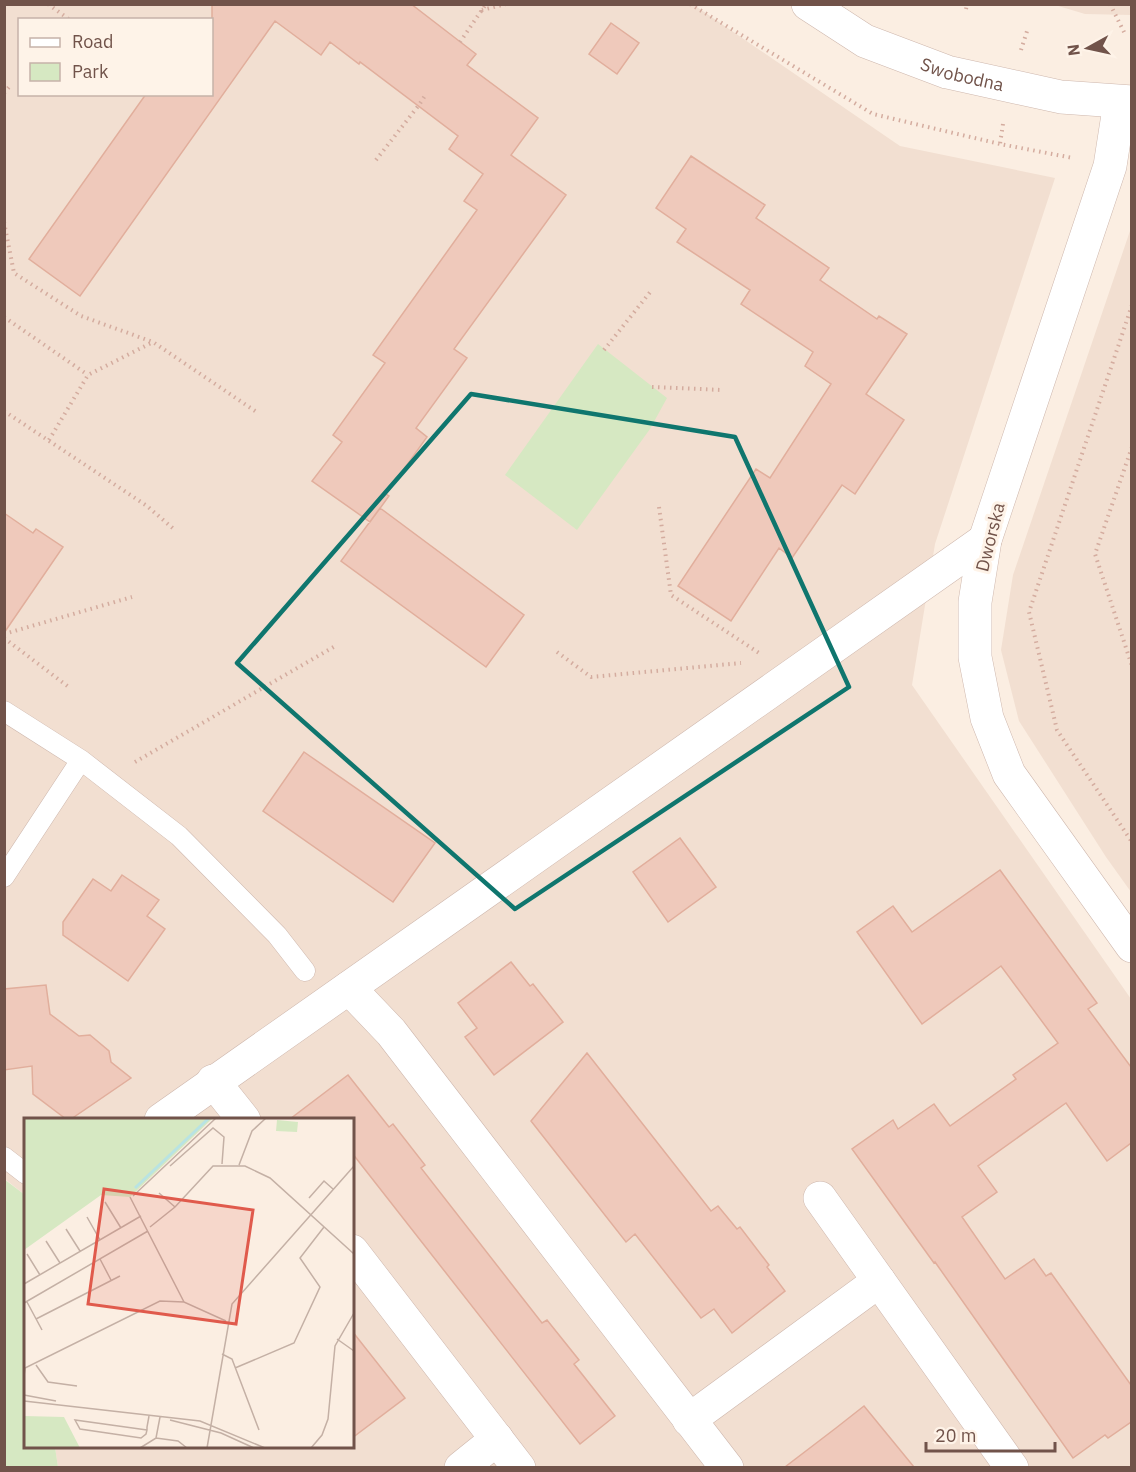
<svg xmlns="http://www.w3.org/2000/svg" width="1136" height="1472" viewBox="0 0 1136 1472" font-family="'IBM Plex Sans',sans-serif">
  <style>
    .residential { fill: #f2dfd1; fill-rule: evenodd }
    .green { fill: #d6e8c2 }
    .building { fill: #efc9bb; stroke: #e1ae9c; stroke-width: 1.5 }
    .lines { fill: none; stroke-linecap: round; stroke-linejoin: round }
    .service-casing { stroke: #ceb7ad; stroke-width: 21 }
    .minor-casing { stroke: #ceb7ad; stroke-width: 34 }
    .path { stroke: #d4ac9f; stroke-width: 4; stroke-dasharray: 1.5 4.5; stroke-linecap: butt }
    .service { stroke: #fff; stroke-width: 20 }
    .minor { stroke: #fff; stroke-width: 33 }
    .marked { fill: none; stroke: #0f766e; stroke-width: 4.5; stroke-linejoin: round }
    .labels { text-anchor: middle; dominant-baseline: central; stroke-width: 6; stroke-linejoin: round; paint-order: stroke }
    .street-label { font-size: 18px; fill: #71534a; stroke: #fef3e8 }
    .inset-river { fill: none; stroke: #b8e3e3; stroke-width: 3 }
    .inset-road { fill: none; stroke: #c4b0a5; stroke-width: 1.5 }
    .view { fill: #e05a4c; fill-opacity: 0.15; stroke: #e05a4c; stroke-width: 3 }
    .inset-edge { fill: none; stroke: #71534a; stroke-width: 3 }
  </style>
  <rect width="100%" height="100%" fill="#fbeee2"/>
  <path class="residential" d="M4,5h690l206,141 155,32 -120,366 -23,141 219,314v468h-1073l-3,-20 297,-1v-326h-326l-1,75 -20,-16zM20,20h192v74h-192z
    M1055,5h76v10l-46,-1z
    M1131,228v664l-25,-35 -87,-136 -18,-71 12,-75z"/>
  <path class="green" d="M598,344l69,54 -17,31 -73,101 -72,-55z
    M4,1179l21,16 1,251 29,1 3,20h-53z"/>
  <path class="building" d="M212,4h199l65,50 -9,11 71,53 -27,37 55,40 -112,154 13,9 -51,70 11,9 -41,57 3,2 -19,26 -58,-41 30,-39 -9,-7 52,-72 -12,-8 104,-145 -13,-9 19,-27 -34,-25 9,-13 -98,-74 -1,2 -29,-22 -9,13 -46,-34 -195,275 -51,-37 117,-165h66z
    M611,23l28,20 -22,31 -28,-20z
    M691,156l74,49 -9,13 73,50 -9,12 57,39 2,-3 28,18 -41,60 38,26 -49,74 -13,-9 -50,73 -13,-10 -48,73 -53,-35 78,-117 14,9 61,-94 -26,-18 8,-14 -72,-48 9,-14 -73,-48 9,-13 -30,-21z
    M380,508l144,107 -38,52 -145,-106z
    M4,513l29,20 3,-4 27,18 -59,86z
    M304,752l131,91 -42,59 -130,-91z
    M680,838l36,49 -48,35 -35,-50z
    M1000,870l97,133 -9,6 43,58v76l-24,18 -41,-58 -88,63 19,26 -35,25 43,62 29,-20 12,17 5,-3 80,112v37l-23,16 -3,-3 -32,23 -138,-196 -1,1 -82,-114 41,-29 5,9 36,-25 16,22 66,-47 -3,-4 45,-32 -57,-77 -79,58 -65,-92 36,-26 19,26z
    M122,875l37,25 -12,16 18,13 -37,52 -65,-46v-13l30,-43 18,12z
    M511,962l19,24 3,-2 30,38 -69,53 -29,-38 12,-9 -19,-25z
    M46,985l4,29 29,22 11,-1 19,16 2,11 20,16 -60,41h-5l-33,-25 -1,-28 -28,4v-81z
    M587,1053l124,158 7,-5 19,23 3,-2 29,38 -2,2 18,24 -53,42 -18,-24 -13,9 -66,-84 -9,8 -95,-121z
    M348,1075l41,52 4,-3 32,41 -4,3 121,155 5,-3 32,40 -5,4 41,52 -35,28 -228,-291v-34h-62z
    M352,1331l53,67 -53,40z
    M864,1406l50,61h-129l51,-39z"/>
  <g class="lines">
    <defs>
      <path id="service" d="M4,711l77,49 98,76 98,99 28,36
        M4,877l77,-117
        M4,1157l22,17"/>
      <g id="minor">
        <path id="s1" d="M808,4l57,37 82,31 114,25 71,5"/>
        <path d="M1120,102l-10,64 -125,374 -10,62v55l12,61 22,56 123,172"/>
        <path d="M349,988l42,44 336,436"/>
        <path d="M213,1081l31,39"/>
        <path d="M161,1120l824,-580"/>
        <path d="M820,1198l192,270"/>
        <path d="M352,1251l167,217"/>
        <path d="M689,1420l190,-139"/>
        <path d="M461,1468l36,-29"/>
      </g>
    </defs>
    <use href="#service" class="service-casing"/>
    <use href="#minor" class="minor-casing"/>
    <path class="path" d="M48,4l22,16
      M480,4l2,6 24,-6
      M690,4l183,110 127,30
      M1110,4l15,30
      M966,9l1,-5
      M460,42l26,-38
      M1021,50l7,-22
      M4,93l5,-6
      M1003,124l-3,20 73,14
      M376,160l43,-55 7,-11
      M4,222l10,51 67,43 72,26 105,71
      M1132,305l-103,307 28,118 75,112
      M4,317l84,58
      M604,350l47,-59
      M652,387l70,3
      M4,411l143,95 29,25
      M49,440l39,-65 65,-33
      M1132,447l-37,107 37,112
      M659,507l12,88 88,58
      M4,634l128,-37
      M4,638l66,50
      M557,652l34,25 150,-14
      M135,762l202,-117"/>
    <use href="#service" class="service"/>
    <use href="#minor" class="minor"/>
  </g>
  <path class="marked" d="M471,394l264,43 114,250 -334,222 -278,-246z"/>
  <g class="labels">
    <g class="street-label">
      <text stroke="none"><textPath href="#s1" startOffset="171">Swobodna</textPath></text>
      <text transform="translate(990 537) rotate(-76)">Dworska</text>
    </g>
  </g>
  <g transform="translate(24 1118)">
    <rect width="330" height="330" fill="#fbeee2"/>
    <path d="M0,0h189l-83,79 -29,-2 -77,55zM253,2l21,2 -1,10 -21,-1zM0,298l40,1 16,31h-56z" fill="#d6e8c2"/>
    <path class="inset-river" d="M111,70l74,-70"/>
    <path class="inset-road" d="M215,47l13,-34 14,-13M146,48l43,-38 11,9 -2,27M135,75l16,14M109,78l83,-78M106,79l54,105M285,80l15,-17 9,8M81,84l16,26M63,99l13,23M126,109l25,-20 38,-41h32l25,12 84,76M42,111l14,22M22,123l14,22M3,136l13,21M76,141l11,21M0,166l117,-68M3,184l15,28M0,185l124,-72M12,201l84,-43M313,221l17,12M198,236l10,5 27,71M12,247l12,17 29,4M211,250l59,-25 26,-56 -20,-29 24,-31M0,258l1,-8 135,-67 24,1 42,19M0,277l32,6M0,283l176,20 65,27M146,302l51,13 33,15M123,312l-72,-10 5,9 61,9 5,-4 1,-4v-3l2,-11M132,320l4,-21M116,330l16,-10 22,3 9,7M183,330l25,-144 122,-138M287,330l11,-13 6,-16 7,-73 19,-33"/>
    <path class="view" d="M80,71l149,21 -17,114 -148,-20z"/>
    <rect width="330" height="330" class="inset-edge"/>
  </g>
  <rect width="1136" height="1472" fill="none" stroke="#71534a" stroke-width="12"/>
  <rect x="18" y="18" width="195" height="78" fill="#fef3e8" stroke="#c6b3a9" stroke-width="1.5"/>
  <rect x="30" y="38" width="30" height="9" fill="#ffffff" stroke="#c6b3a9" stroke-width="1.5"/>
  <text x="72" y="48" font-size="18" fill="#71534a">Road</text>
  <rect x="30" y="63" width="30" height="18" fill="#d6e8c2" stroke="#c6b3a9" stroke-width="1.5"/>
  <text x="72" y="78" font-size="18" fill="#71534a">Park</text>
  <g transform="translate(1088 48) rotate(262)" stroke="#fef3e8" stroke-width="4.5" paint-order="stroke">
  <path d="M0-4.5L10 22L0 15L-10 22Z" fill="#71534a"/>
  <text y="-9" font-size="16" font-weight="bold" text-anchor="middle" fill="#71534a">N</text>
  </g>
  <path d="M926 1442v9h129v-9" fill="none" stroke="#71534a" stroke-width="3"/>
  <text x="935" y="1442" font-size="18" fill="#71534a" stroke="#fef3e8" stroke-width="4.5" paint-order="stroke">20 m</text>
</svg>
